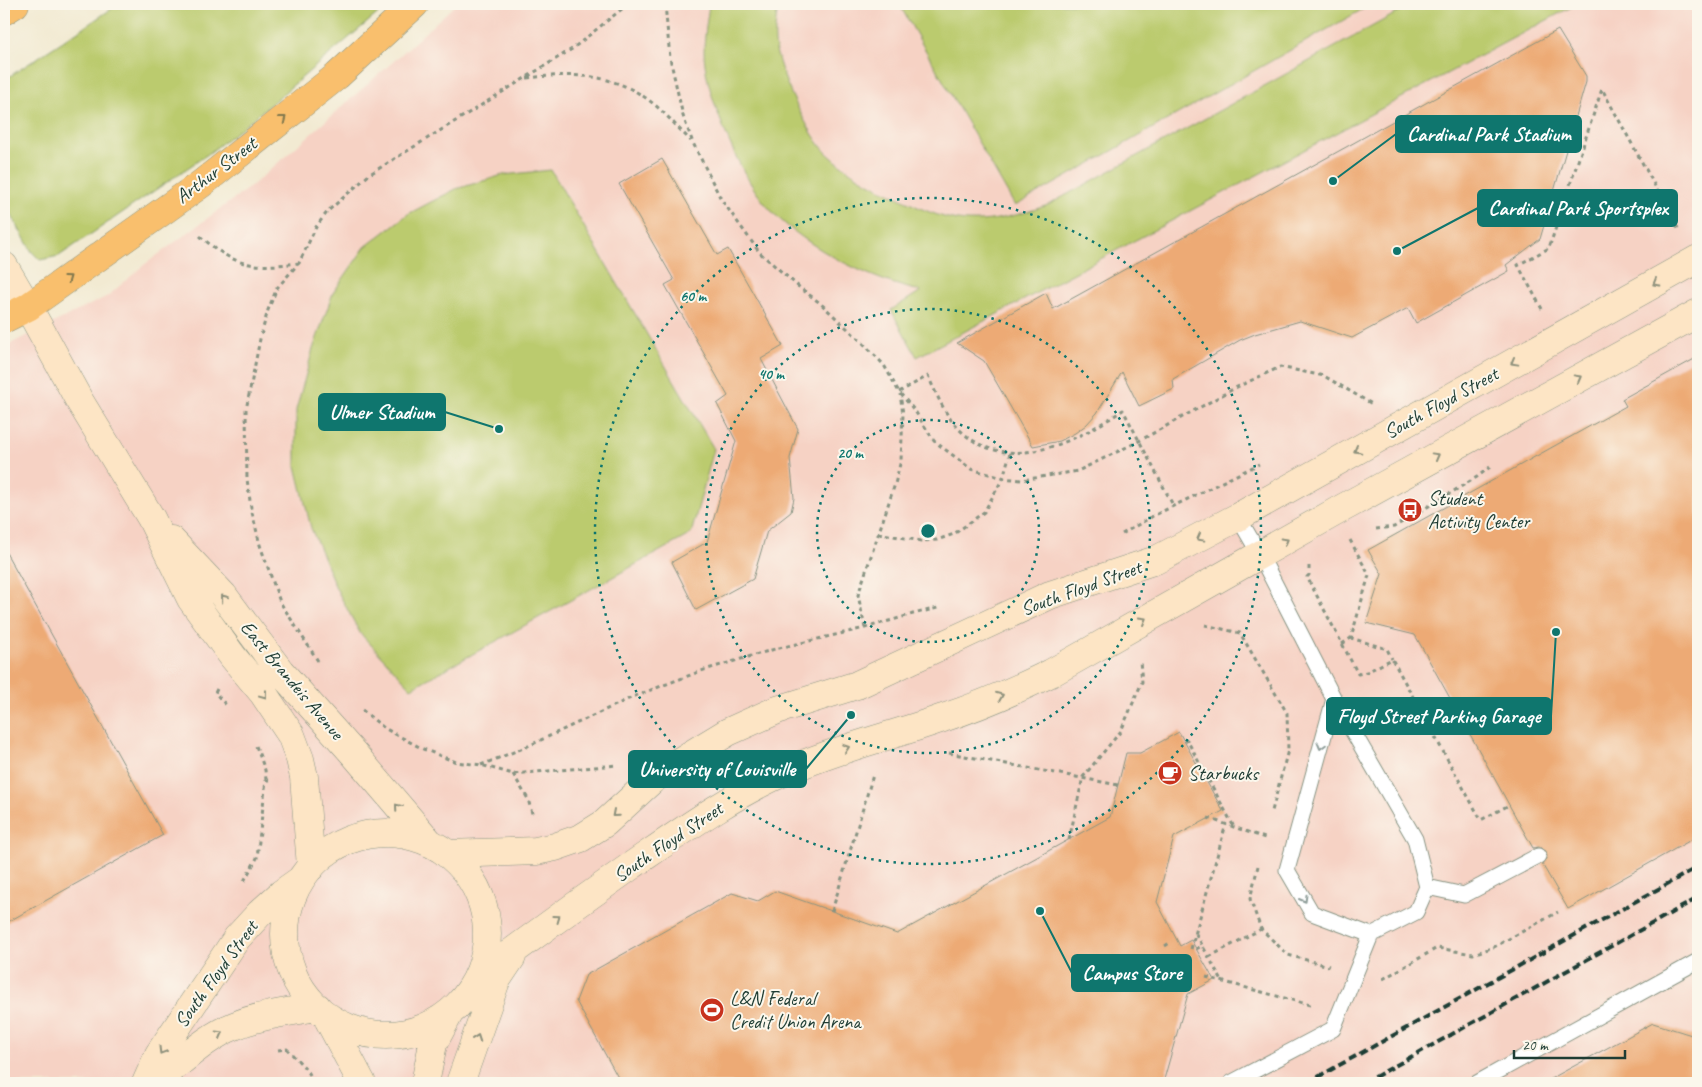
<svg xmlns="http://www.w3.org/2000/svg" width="1702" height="1087" viewBox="0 0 1702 1087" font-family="Caveat,sans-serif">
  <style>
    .built { fill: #f6d2c4 }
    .green { fill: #bbcb6e; stroke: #6d8451 }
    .building { fill: #edaa75 }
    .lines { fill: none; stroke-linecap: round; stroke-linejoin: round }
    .lane-casing { stroke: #889483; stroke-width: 17 }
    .secondary-casing { stroke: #889483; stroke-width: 29 }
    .primary-casing { stroke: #889483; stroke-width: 29 }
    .highway-casing { stroke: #889483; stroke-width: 29 }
    .path { stroke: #889483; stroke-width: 3; stroke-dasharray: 4 4; stroke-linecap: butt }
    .lane { stroke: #fff; stroke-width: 15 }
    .secondary { stroke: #fde5c5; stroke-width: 28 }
    .primary { stroke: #f9bf6d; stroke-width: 28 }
    .highway { stroke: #f9bf6d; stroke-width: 28 }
    .rail { stroke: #1f3d34; stroke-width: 4; stroke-dasharray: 8 4; stroke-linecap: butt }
    .oneway { stroke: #81784e }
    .oneway2 { stroke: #8e917c }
    .oneway3 { stroke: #8f9e9a }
    .ring { fill: none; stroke: #0f766e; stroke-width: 2.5; stroke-dasharray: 2.5 5 }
    .labels { text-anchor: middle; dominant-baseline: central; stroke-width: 4; stroke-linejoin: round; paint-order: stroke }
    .street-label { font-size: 20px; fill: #1f3d34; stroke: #fbf7ec }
    .poi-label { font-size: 20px; fill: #1f3d34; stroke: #fbf7ec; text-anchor: start }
    .centre { fill: #0f766e; stroke: #fbf7ec; stroke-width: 2.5 }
    .ring-label { font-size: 15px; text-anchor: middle; font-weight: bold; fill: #0f766e; stroke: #fbf7ec; stroke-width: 4; stroke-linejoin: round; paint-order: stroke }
    .leader { fill: none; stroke: #0f766e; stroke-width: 2 }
    .callout-dot { fill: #0f766e; stroke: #fbf7ec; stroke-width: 2 }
    .callout { fill: #0f766e; stroke: #0f766e; stroke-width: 2 }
    .callout-label { font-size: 21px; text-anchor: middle; font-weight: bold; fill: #fff }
  </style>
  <rect width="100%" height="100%" fill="#fbf7ec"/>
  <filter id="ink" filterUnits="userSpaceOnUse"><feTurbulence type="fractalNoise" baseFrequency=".02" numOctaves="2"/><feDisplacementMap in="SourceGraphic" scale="10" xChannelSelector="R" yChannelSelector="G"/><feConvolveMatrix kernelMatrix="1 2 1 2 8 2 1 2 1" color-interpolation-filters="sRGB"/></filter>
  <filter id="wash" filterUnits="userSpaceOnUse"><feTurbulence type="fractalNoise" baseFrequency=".0096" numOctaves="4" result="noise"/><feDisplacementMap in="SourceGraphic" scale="20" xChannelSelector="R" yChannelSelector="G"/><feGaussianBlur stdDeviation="1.12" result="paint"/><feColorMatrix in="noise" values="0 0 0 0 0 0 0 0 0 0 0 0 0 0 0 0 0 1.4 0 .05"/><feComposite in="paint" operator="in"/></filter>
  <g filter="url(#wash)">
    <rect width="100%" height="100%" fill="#f2ead2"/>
    <path class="built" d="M456,4h1242v1079h-1694v-736l104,-51 36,-31 110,-81 141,-124z"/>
    <path class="green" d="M119,4h270l-136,115 -45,35 -149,102 -19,4 -8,-8 -28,-50v-122z
      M709,4h69c-1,12 -4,25 -3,38 1,26 34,95 53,112 19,18 43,31 67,42 18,9 38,19 57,23 32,7 67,-4 96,-14l365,-201h164l-660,353 -26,-47 30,-19c-51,-10 -127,-49 -159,-91 -18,-23 -33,-57 -43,-84 -6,-17 -12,-34 -14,-52 -3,-19 2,-41 4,-60z
      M899,4h473l-357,202z
      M551,170l163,279 -23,85 -280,154 -51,-55 -24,-45 -25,-60 -15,-62v-56l17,-61 20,-56 32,-46 43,-33 48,-25 47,-14z"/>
    <g id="blocks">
      <path class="building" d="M1558,30l28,46v6l-46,157 -34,26 3,6 -93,52 -8,-15 -56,30 -52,-17 -45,13 -15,6 -67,39 1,10 -35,17 -17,-34 -25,41 -11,12 -11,8 -15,8 -27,5 -49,-85 -27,-18 89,-50 7,16z
        M662,159l55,96 11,-6 55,97 -22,13 37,70 -8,29 4,40 -3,14 -24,19 -14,48 -57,31 -24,-48 35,-20 29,-101 -19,-37 11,-8 -63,-111 9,-5 -55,-96z
        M1698,357v479l-130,73 -26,-45 5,-7 -1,-6 -7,-4 -6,1 -118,-213 -49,-12 16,-49 -14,-24 258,-144 -4,-7z
        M4,549l159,286 -159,89z
        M1179,732l44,79 -49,26 -17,65 23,44 11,-6 23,40 -26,14 -25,89h-542l-45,-82 10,-26 146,-82 26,8 17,-10 122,43 213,-117 16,-64h14z
        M1653,1023l45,14v46h-155z"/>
    </g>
  </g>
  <g filter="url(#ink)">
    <use href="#blocks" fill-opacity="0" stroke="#889483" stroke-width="1"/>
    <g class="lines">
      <defs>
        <path id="lane" d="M1238,517l22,38 74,144 81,140 12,48 -11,25 -45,23 -59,-22 -25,-43 47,-171
          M1427,887l37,8 74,-39
          M1231,1083l102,-54 38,-94
          M1477,1083l221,-122"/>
        <path id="secondary" d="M4,266l24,41 51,93 72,118 40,81 42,58 30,36 28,42 9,24 4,18 7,90
          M171,540l52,55 57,76 74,83 76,89
          M285 934a101 101 0 1 1 202 0a101 101 0 1 1-202 0Z
          M447,854l89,-3 19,-4 26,-9 24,-15 46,-42 16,-12 61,-37 49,-22 80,-25 193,-90 106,-35 82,-43 460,-258
          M478,977c51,-38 102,-75 153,-111 51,-35 102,-72 158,-96 50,-22 103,-34 154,-52 37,-12 73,-28 108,-45l288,-163 359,-197
          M326,1015l36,68
          M146,1083l13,-29 78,-116 23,-25 22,-20 17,-12
          M153,1083c26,-18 51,-45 81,-57 26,-11 55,-14 83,-19
          M425,1083l8,-39 16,-30
          M460,1083l36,-102 16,-24"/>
        <path id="primary" d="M4,319l24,-12 173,-123 136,-108 78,-72"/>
        <path id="highway" d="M4,11l11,-7"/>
      </defs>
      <use href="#lane" class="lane-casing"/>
      <use href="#secondary" class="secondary-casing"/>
      <use href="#primary" class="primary-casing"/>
      <use href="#highway" class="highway-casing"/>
      <path class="path" d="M665,4l5,54 13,58 10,27 28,56 39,54 39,34 21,16 43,40 21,22 15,27 16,19 19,30 37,28 32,9 19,2 56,-9 61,-30 96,-53 45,-21 44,9 48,28
        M527,78c48,-5 88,-6 128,27 13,11 24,24 36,36
        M200,236c36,32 53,32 99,27
        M1542,309l-24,-44 31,-17 53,-159 78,143
        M899,392l29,-16c9,19 18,42 34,56 48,44 117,8 161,-22l51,97
        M1376,529l18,-2 83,-50 13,-10
        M878,533l43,8 16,-1 17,-6 30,-22 19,-34 7,-25
        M1122,534l31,-18 106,-52
        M1350,540l19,35 -18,63 36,11 5,10
        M1309,566v9l-2,2 51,97 9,-2 25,-13 89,161 28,-15
        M1205,625l35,8 47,80 1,37 -16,61
        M865,628l-7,-33 37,-111 6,-24 2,-46 -3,-20
        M1342,644l9,-6
        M318,661l-38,-59 -20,-57 -9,-37 -4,-29 -1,-69 14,-71 8,-29 9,-22 22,-25 17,-36 12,-16 42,-37 202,-125 56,-45
        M217,689l-2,4 13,14
        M362,710l22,18 39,21 33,13 25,3 32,9 105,-9
        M1185,742l2,-2 47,87
        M256,746l9,24 1,10
        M949,753l169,32
        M481,765l45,-18 109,-51 66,-25 74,-22 90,-21 48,-14 25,-6
        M513,774l15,25 5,18
        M1208,818l57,20
        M1069,840l14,-63 38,-46 21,-49 -2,-21
        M1258,866l-8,33 11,30 27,26 41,11
        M244,881l13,-23 9,-78h4
        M832,911l41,-136
        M1196,934l26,47
        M1165,946l6,-4
        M1191,949l35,-125
        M1196,949l6,-3 1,2
        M1209,957l52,-28
        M1206,977l108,29
        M1383,979l54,-31 36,6 21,-7 64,-35
        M278,1050l9,-1 20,21 8,13
        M1143,1083l1,-3
        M1146,1083l1,-2"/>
      <use href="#lane" class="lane"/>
      <use href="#secondary" class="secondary"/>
      <use href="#primary" class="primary"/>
      <use href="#highway" class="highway"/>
      <path class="rail" d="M1307,1083l391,-216
        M1364,1083l334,-185"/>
    </g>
    <defs><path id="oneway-chevron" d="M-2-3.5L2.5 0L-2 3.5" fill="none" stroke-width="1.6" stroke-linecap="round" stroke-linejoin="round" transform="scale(1.25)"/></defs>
    <g class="oneway">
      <use href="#oneway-chevron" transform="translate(283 119) rotate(-38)"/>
      <use href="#oneway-chevron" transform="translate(68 278) rotate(-36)"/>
    </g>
    <g class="oneway2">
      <use href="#oneway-chevron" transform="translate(1656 283) rotate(150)"/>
      <use href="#oneway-chevron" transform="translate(1514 362) rotate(151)"/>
      <use href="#oneway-chevron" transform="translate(1578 378) rotate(-29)"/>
      <use href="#oneway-chevron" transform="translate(1357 450) rotate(151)"/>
      <use href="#oneway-chevron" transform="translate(1436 456) rotate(-29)"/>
      <use href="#oneway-chevron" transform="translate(1200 538) rotate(151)"/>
      <use href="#oneway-chevron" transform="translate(1285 541) rotate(-30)"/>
      <use href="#oneway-chevron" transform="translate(224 598) rotate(-129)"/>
      <use href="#oneway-chevron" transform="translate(1143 620) rotate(-30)"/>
      <use href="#oneway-chevron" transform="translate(264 695) rotate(53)"/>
      <use href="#oneway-chevron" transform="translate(1000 696) rotate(-22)"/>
      <use href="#oneway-chevron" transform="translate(846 748) rotate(-19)"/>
      <use href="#oneway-chevron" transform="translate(398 807) rotate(-130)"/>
      <use href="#oneway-chevron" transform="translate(615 814) rotate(139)"/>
      <use href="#oneway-chevron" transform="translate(557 918) rotate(-36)"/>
      <use href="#oneway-chevron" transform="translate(220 1034) rotate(-29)"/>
      <use href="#oneway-chevron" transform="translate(477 1038) rotate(-70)"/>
      <use href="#oneway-chevron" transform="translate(162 1051) rotate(121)"/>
    </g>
    <g class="oneway3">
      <use href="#oneway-chevron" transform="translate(1321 746) rotate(105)"/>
      <use href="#oneway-chevron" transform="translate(1304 899) rotate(60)"/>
    </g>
  </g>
  <g class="ring">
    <circle cx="928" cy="531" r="111"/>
    <circle cx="928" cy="531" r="222"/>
    <circle cx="928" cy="531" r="333"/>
  </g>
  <defs>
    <symbol id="bus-disc" viewBox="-11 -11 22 22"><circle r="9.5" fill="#c8321e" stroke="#fbf7ec"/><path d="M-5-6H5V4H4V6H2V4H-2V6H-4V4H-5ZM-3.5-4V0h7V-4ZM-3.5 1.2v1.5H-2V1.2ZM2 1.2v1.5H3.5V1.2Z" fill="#fff"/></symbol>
    <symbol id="cafe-disc" viewBox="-11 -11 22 22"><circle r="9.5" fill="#c8321e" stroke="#fbf7ec"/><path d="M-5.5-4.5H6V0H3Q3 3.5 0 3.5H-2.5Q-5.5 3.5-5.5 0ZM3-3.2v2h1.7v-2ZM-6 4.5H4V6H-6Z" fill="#fff"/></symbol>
    <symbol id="stadium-disc" viewBox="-11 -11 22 22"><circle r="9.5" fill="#c8321e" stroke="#fbf7ec"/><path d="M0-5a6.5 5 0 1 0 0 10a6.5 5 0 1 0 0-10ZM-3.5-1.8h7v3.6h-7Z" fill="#fff"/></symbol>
  </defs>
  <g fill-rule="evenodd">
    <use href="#bus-disc" x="1396" y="496" width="28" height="28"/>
    <use href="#cafe-disc" x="1156" y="759" width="28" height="28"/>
    <use href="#stadium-disc" x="698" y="996" width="28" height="28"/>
  </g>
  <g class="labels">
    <g class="street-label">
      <text transform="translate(216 170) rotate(-37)">Arthur Street</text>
      <text transform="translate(1441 403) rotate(-29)">South Floyd Street</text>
      <text transform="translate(1081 588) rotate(-20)">South Floyd Street</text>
      <text transform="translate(292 680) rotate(50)">East Brandeis Avenue</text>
      <text transform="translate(668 842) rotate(-34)">South Floyd Street</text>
      <text transform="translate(216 974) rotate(-54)">South Floyd Street</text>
    </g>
    <g class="poi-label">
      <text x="1428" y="498">Student<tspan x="1428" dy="23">Activity Center</tspan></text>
      <text x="1188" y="773">Starbucks</text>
      <text x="730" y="998">L&amp;N Federal<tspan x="730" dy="23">Credit Union Arena</tspan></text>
    </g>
  </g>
  <circle cx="928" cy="531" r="8" class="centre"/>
  <g class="ring-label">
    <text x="693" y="301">60 m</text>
    <text x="771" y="379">40 m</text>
    <text x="850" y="458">20 m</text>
  </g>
  <path class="leader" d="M1333 181L1396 134M1397 251L1478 208M499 429L445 412M1556 632L1551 716M851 715L806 769M1040 911L1072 973"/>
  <g class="callout-dot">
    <circle cx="1333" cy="181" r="5"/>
    <circle cx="1397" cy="251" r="5"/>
    <circle cx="499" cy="429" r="5"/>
    <circle cx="1556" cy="632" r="5"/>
    <circle cx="851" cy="715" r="5"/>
    <circle cx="1040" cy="911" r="5"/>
  </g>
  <g class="callout">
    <rect x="1396" y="116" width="185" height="36" rx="5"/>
    <rect x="1478" y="190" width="199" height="36" rx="5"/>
    <rect x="319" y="394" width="126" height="36" rx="5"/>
    <rect x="1327" y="698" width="224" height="36" rx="5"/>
    <rect x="629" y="751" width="177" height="36" rx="5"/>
    <rect x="1072" y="955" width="119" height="36" rx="5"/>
  </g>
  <g class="callout-label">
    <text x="1489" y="141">Cardinal Park Stadium</text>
    <text x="1578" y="215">Cardinal Park Sportsplex</text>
    <text x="382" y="419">Ulmer Stadium</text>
    <text x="1439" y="723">Floyd Street Parking Garage</text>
    <text x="717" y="776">University of Louisville</text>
    <text x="1132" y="980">Campus Store</text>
  </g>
  <rect width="1702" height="1087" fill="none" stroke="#fbf7ec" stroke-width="20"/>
  <path d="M1514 1050v8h111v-8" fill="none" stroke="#1f3d34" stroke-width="2.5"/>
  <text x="1522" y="1050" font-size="15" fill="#1f3d34" stroke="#fbf7ec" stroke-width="4" paint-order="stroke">20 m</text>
</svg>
